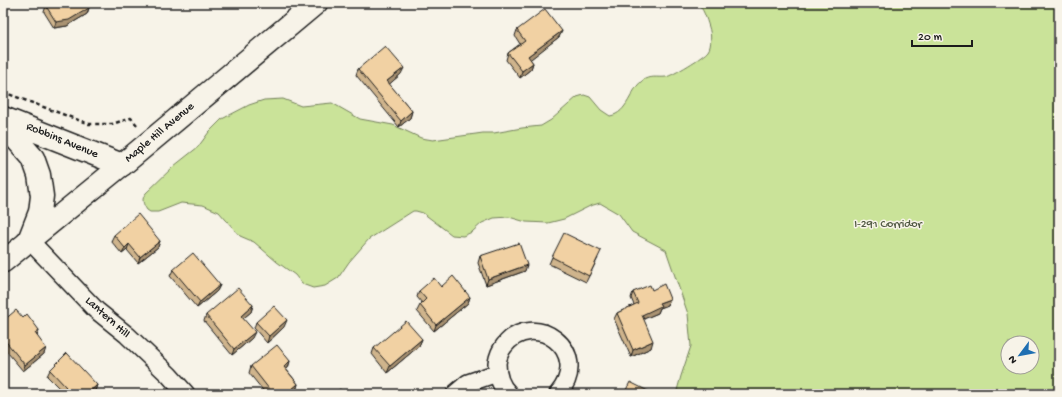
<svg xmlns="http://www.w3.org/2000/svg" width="1062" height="397" viewBox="0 0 1062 397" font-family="'Gochi Hand',sans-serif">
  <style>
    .green { fill: #cae399; stroke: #73805a; fill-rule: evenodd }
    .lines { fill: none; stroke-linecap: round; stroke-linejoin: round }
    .minor-casing { stroke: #1c1c1c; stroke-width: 20 }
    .tertiary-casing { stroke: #1c1c1c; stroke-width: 24 }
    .secondary-casing { stroke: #1c1c1c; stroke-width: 25 }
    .path { stroke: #1c1c1c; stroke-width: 2.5; stroke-dasharray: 4 3; stroke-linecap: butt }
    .minor { stroke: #f7f3e8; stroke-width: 17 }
    .tertiary { stroke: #f7f3e8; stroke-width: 21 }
    .secondary { stroke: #f7f3e8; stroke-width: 22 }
    .wall { fill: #cfb48c; stroke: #1c1c1c }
    .shaded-wall { fill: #a99272; stroke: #1c1c1c }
    .building { fill: #f1d1a3; stroke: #1c1c1c }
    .labels { text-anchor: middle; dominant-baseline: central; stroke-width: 3; stroke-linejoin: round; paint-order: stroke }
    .street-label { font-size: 12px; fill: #1c1c1c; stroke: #f7f3e8 }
    .park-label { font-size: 12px; fill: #505842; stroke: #f7f3e8 }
  </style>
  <rect width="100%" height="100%" fill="#f7f3e8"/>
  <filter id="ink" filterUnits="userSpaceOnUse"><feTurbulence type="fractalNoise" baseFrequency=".025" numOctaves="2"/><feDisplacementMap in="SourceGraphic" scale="8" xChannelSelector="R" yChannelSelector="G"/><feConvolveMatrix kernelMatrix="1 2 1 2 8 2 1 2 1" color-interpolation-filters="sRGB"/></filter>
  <g filter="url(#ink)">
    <path class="green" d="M697,3h362v391h-383l5,-18 10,-30 -3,-32 -22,-64 -34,-18 -13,-18 -19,-11 -10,3 -26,13 -16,4 -22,-1 -17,-5 -15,1 -12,5 -10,9 -9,4 -11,-1 -29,-22 -7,-2h-3l-44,28 -20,23 -11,16 -13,8 -12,2 -11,-4 -7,-9 -18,-13 -23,-20 -14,-6 -21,-24 -16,-7 -22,-2 -23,9h-8l-3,-2c-4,-6 -6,-11 -1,-17l28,-27 24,-19 11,-15 13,-13 27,-14 15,-5 19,-1 18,7 31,-3 28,16 33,6 28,13 12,2 50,-7h11l28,-5 19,-2 10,-6 26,-23 7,-2 6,2 11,13 9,6c18,-3 20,-26 32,-35 7,-6 16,-3 24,-4 6,-1 39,-21 42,-26 4,-5 3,-18 1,-24 -3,-9 -5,-18 -12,-24zM1008,343h24v24h-24z"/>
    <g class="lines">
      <defs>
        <path id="minor" d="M29,240l67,70 31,25 42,40 17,19
          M455,394l13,-11 29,-10
          M509,394c-9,-8 -12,-19 -12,-31 1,-6 3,-12 7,-17 29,-38 90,5 54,48"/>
        <path id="tertiary" d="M3,262l119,-97"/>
        <path id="secondary" d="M3,118l119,47 194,-162
          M3,124l30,34 6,17 3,21 -2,16 -11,28"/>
      </defs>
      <use href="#minor" class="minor-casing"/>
      <use href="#tertiary" class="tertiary-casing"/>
      <use href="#secondary" class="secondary-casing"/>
      <path class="path" d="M3,92l86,32h23l19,-6 6,7"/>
      <use href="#minor" class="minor"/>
      <use href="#tertiary" class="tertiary"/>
      <use href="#secondary" class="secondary"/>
    </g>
    <path class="wall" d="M46,6l16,1 27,1 -2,6 -20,12 -13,2 -10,-16z
      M517,30l45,1 -3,6 -29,22 3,4 -2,6 -11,9 -14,-18 2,-7 12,-9 -5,-8z
      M358,69l43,5 -12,10 23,27 -2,7 -11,9 -43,-52z
      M114,235l46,6 -2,6 -20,16 -11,-13 -5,4 -11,-13z
      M480,256l45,15 -39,14 -8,-22z
      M552,257l46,1 -12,24 -37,-18z
      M173,270l47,15 -3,6 -20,17 -27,-32z
      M441,287l29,10 -2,6 -34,28 -17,-20 3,-6 2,-2 -5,-6 2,-6z
      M652,290l18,9 -2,6 -8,3 -2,5 -15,6 8,29 -20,9 -17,-38 3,-6 17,-8 -3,-7 2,-6z
      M253,305l-2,7 -8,6 9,20 -20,17 -28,-34 2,-6z
      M23,318l16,12 -2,6 7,18 -21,17 -20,-24v-26z
      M256,322l28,5 -17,16 -13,-15z
      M422,339l-3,7 -32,27 -15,-19 2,-6z
      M290,361l-2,7 -2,1 12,15 -2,7 -4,3h-26l-17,-21 2,-7z
      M50,370l47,15 -2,6 -4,3h-30l1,-3 -15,-15z"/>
    <path class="shaded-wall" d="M89,8l-2,6 -20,12 -13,2 2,-6z
      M562,31l-3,6 -33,26 2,-7z
      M533,63l-2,6 -11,9 2,-7z
      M404,68l-3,6 -16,14 2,-7z
      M412,111l-2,7 -11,9 2,-6z
      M160,241l-2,6 -20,16 2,-6z
      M129,244l-2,6 -5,4 3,-6z
      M527,265l-2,6 -39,14 2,-6z
      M220,285l-3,6 -20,17 3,-6z
      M470,297l-2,6 -34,28 2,-6z
      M670,299l-2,6 -8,3 -2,5 -19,8 3,-6 17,-12z
      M253,305l-2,7 -12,10 2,-6z
      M287,320l-3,7 -17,16 2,-7z
      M39,330l-2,6 -2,-3z
      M255,332l-3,6 -20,17 2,-6z
      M422,339l-3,7 -32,27 3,-7z
      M653,341l-2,7 -20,9 2,-7z
      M46,348l-2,6 -21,17 2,-6z
      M290,361l-2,7 -6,5 2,-6z
      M298,384l-2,7 -4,3h-6z
      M97,385l-2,6 -4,3h-4z"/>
    <path class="building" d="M51,3h10l1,4 5,-4h18l4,5 -20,12 -13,2 -10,-16z
      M545,9l17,22 -34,25 5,7 -11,8 -14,-18 17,-12 -8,-11z
      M385,46l19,22 -17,13 25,30 -11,10 -43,-52z
      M138,214l22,27 -20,16 -11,-13 -4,4 -11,-13z
      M564,233l37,18 -12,25 -37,-19z
      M519,243l8,22 -39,14 -8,-23z
      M193,253l27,32 -20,17 -27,-32z
      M453,276l17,21 -34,28 -16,-20 6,-6 -7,-8 15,-13 7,9z
      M664,284l6,15 -11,4 2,3 -19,9 11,26 -20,9 -16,-37 21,-10 -5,-11 17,-7 2,5z
      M238,288l15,17 -12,11 14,16 -21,17 -28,-34z
      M274,306l13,14 -18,16 -13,-14z
      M16,310l7,8 4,-4 12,16 -4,3 11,15 -21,17 -22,-27v-17z
      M406,321l16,18 -32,27 -16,-18z
      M277,345l13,16 -6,6 14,17 -12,10h-13l-22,-28z
      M67,353l30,32 -10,9h-20l-5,-4 4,-3 -16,-17z
      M630,382l24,12h-30z
      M340,389l4,5h-10z
      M328,392l2,2h-5z"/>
  </g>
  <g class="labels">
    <g class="street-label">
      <text transform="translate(160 133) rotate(-40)">Maple Hill Avenue</text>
      <text transform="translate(62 141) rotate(22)">Robbins Avenue</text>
      <text transform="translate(107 318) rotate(42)">Lantern Hill</text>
    </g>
    <g class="park-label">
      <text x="888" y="225">I-291 Corridor</text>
    </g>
  </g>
  <rect width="1062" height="397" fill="none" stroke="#f7f3e8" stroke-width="16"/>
  <rect x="8" y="8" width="1046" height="381" fill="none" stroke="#1c1c1c" stroke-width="1.5" filter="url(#ink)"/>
  <g transform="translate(1020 355) rotate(238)"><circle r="19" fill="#f7f3e8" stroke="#9f9d96"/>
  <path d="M0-3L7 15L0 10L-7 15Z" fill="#1f6fb2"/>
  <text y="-6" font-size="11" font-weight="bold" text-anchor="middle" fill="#1c1c1c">N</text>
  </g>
  <path d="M912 40v6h60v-6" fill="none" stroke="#1c1c1c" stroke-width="2"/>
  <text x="918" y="40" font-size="12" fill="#1c1c1c" stroke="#f7f3e8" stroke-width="3" paint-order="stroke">20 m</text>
</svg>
